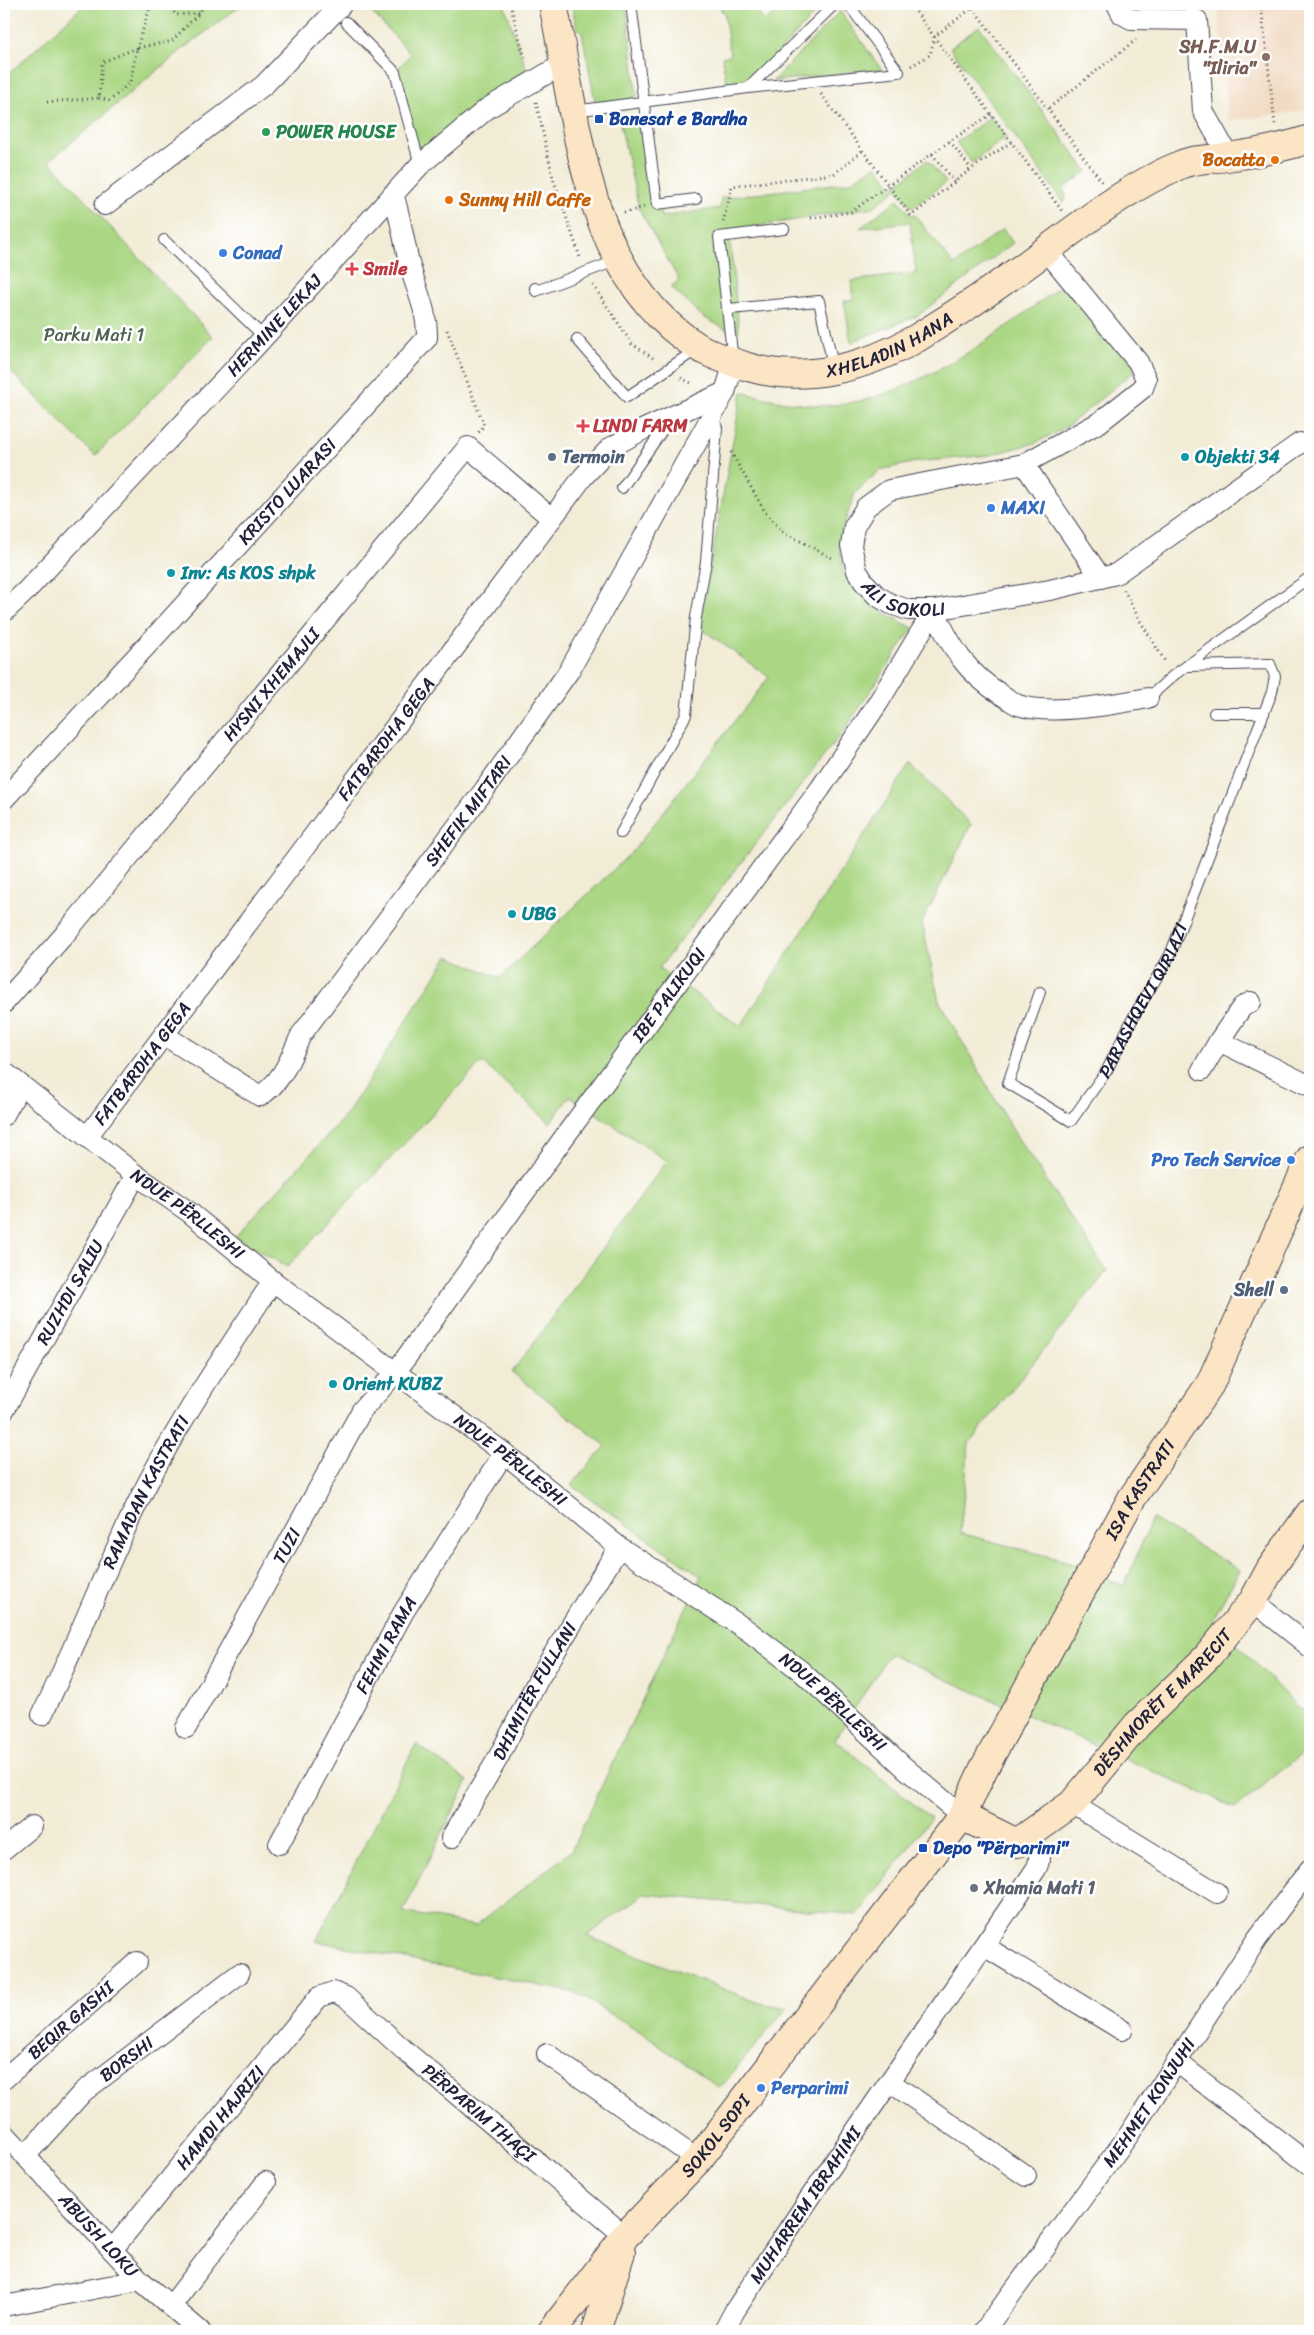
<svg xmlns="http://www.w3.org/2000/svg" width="1314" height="2335" viewBox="0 0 1314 2335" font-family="Sriracha,sans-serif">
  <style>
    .built { fill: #efd6bb }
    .green { fill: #abd784; stroke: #667c60 }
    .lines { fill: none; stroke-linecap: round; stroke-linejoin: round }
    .lane-casing { stroke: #414052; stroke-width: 12 }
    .street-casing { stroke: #414052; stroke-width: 22 }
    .secondary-casing { stroke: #414052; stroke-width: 30 }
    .path { stroke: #414052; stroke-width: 3; stroke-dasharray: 1 4; stroke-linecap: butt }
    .lane { stroke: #fff; stroke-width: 10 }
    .street { stroke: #fff; stroke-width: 20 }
    .secondary { stroke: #fce5c4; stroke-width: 28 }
    .education-dot { fill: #8d6e63; stroke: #fff; stroke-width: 2 }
    .transit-dot { fill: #1a4fb4; stroke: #fff; stroke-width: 2 }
    .leisure-dot { fill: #2e9e5b; stroke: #fff; stroke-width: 2 }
    .food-dot { fill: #e8710a; stroke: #fff; stroke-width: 2 }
    .shop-dot { fill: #3f7fe0; stroke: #fff; stroke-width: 2 }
    .health-dot { fill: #e0444e; stroke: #fff; stroke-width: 2 }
    .service-dot { fill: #5c6f8a; stroke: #fff; stroke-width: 2 }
    .culture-dot { fill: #0f9aa8; stroke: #fff; stroke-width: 2 }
    .worship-dot { fill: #6b7280; stroke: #fff; stroke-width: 2 }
    .labels { text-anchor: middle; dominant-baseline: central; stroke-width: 5; stroke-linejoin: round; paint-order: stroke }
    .education-label { font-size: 18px; font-weight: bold; fill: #785e54; stroke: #fff; text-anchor: end }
    .transit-label { font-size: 18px; font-weight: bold; fill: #164399; stroke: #fff; text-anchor: start }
    .leisure-label { font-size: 18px; font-weight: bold; fill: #27864d; stroke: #fff; text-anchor: start }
    .food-label { font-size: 18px; font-weight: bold; fill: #c56008; stroke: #fff; text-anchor: end }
    .shop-label { font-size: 18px; font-weight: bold; fill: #366cbe; stroke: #fff; text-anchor: start }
    .health-label { font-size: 18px; font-weight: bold; fill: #be3a42; stroke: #fff; text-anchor: start }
    .street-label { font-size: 18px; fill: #22223b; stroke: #fff }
    .park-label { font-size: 18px; fill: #526155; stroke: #fff }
    .service-label { font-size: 18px; font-weight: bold; fill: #4e5e75; stroke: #fff; text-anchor: start }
    .culture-label { font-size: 18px; font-weight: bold; fill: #0d838f; stroke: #fff; text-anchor: start }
    .worship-label { font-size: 18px; font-weight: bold; fill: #5b616d; stroke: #fff; text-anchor: start }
  </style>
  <rect width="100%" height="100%" fill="#fff"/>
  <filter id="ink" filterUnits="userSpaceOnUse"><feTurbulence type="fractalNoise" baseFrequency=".02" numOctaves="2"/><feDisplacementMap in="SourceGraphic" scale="10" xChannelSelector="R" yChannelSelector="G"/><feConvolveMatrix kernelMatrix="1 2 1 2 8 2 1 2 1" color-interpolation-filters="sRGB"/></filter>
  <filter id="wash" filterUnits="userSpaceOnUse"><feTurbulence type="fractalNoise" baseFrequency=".0096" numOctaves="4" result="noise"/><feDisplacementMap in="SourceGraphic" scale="20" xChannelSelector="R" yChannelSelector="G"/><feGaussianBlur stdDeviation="1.12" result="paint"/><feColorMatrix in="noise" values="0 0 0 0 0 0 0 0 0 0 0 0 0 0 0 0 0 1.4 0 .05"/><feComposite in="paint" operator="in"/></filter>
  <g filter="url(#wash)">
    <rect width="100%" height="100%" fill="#f2ecd6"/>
    <path class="built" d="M1218,4h92v106l-82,11z"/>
    <path class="green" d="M85,4h158l-59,44 -135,113 164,176 -118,119 -91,-91v-287z
      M364,4h140l27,79 -111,82 -25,-93 16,-18z
      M571,4h55l11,92 -4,3 -37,7 -14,-73 -5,-5z
      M720,4h30l15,17c25,-18 23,-21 52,-10l-64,69 -26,6 -5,-29 8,-2 -6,-44h-3z
      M840,11l42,59 -109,11z
      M979,26l108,145 -24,18 3,8 -2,6 -114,-155z
      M645,116l16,101 59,-9 1,-10 129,-16 26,-17 19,25 -22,17 -144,24 10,100 -4,3 -32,-17 -32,-30 8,-7 -40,-71 -20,-90z
      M991,117l15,20 -34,26 -16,-21z
      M927,160l19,22 -34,26 -17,-22z
      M898,199l13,16 3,-1 40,51 49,-36 10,14 -96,73 -66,26 -7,-41 9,-2 -2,-18 65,-8 -6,-51 -50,6z
      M1063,284l75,84 -73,60 -30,15 -45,12 -74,7 -36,8 -25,23 -16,46 4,32 13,19 29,23 28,15 -68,101 -186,239 82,58 169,-262 61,60 -49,99 17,78 76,133 92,137 -138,172 -9,90 106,28 58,25 28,-67 88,51 -27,49 87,91 10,-2v39l-74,61 -347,-154 -54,86 96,78 -73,97 -214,-21 -57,42 173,67 27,5 -67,80 -79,-56 -65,-39 -260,-52 100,-197 52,37 -65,131 72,14 96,-75 130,-275 -130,-91 35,-39 -94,-74 155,-211 -97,-65 -20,27 -68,-61 -195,205 -52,-30 111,-122 102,-159 52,22 133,-127 136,-174 -70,-50 43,-235c22,6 45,11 68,13 87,7 188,-70 253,-121z"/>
  </g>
  <g filter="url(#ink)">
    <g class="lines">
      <defs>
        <g id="lane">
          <path d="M631,4l26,200 39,-5"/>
          <path d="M346,22l49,50 25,93"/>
          <path d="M748,88l87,-84"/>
          <path d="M574,111l174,-23 151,-16 -51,-68"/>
          <path d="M164,240l100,97"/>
          <path d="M535,288l1,3 82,-31"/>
          <path d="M729,309l90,-8 15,69"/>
          <path d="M577,339l50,58 70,-48"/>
          <path d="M733,361l-14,-124 65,-8"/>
          <path d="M622,488l47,-67"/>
          <path d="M1148,698l26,-23 136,-98"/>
          <path d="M1214,713h50"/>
          <path d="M621,833l65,-118 10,-98 10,-55 11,-134 -3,-12"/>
          <path id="s1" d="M1040,992l-32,91 63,38 36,-51 27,-54 36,-61 102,-263 3,-16 -5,-12 -81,2"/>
        </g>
        <g id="street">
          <path d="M1117,4l5,10 9,5 66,1 6,91 26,46"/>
          <path d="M105,205l159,-120 78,-81"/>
          <path id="s2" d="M1046,250l92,112 8,17 -3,9 -43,34 -76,42 -135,26 -23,17 -12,20 -3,19 6,25 7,11 13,14 14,8 17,6h26l116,-20 66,-16 184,-131"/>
          <path d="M1024,464l77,114"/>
          <path d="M934,610c17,37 32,63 68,85 5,3 11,8 16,10 33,11 95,-1 130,-7"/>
          <path id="s3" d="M4,612l22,-21 229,-244 165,-182 68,-57 77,-45"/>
          <path id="s4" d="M4,799l159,-171 264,-290c1,-28 -12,-50 -18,-76 -6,-24 -8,-44 -16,-68"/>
          <path id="s5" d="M4,1003l61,-69 403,-487 82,70"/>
          <path id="s6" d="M164,1035l96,61c23,-15 30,-37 41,-61l184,-246 84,-118 156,-279 9,-29"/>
          <path d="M1219,1041l23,-34 9,-5"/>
          <path d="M1202,1070l17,-29 91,45"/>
          <path id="s7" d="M4,1072l132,103 53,37 84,69 231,172 115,94 128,83 54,41 103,96 58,49"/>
          <path d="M4,1115l16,-29"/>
          <path id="s8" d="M87,1137l496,-660 27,-29 34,-19 81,-37"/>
          <path id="s9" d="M4,1410l132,-235"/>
          <path d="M1253,1601l57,46"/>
          <path id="s10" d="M42,1715c34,-69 61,-141 95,-211 38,-78 88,-150 136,-223"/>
          <path id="s11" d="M186,1728l176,-318 33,-37 165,-230 260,-354 58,-86 56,-93"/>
          <path d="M1072,1804l145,89"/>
          <path id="s12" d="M451,1838l47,-80 41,-80 80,-131"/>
          <path id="s13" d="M279,1844l124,-231 101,-160"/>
          <path d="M4,1849l28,-23"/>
          <path d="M984,1946l138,84"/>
          <path d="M547,2054l151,106"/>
          <path d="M1177,2062l133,103"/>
          <path id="s14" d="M4,2079l133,-117"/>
          <path d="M890,2082l136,94"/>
          <path id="s15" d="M4,2133l136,147 60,51"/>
          <path id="s16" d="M25,2156l58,-64 156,-118"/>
          <path id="s17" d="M112,2250l207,-253 14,-5 13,5 58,53 221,186"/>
          <path d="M4,2306l136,-26"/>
          <path d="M171,2306l95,-124"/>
          <path id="s18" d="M724,2331l10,-19c97,-150 202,-295 302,-443 5,-9 4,-19 -4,-27l-15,1"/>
          <path id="s19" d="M984,2331l144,-195 129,-197 53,-70"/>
        </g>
        <g id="secondary">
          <path id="s20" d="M553,4c25,118 31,272 145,343 15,9 34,15 50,20 57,17 118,0 169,-29 44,-27 87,-56 128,-87 43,-32 85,-65 135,-86 13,-6 32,-6 47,-8 29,-4 56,-9 83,-18"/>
          <path id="s21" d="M962,1816l55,27 55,-39 65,-79 70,-68 46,-56 18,-33 39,-55"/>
          <path id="s22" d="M552,2331l73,-95 73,-76 264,-344 21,-46 149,-272 78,-114 100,-225"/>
          <path d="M596,2331l25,-79"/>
        </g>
      </defs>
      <use href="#lane" class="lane-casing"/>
      <use href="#street" class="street-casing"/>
      <use href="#secondary" class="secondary-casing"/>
      <path class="path" d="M168,4l8,11 23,-2 6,-9
        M510,4l16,58
        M910,4l152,207
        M970,4l132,178
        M1261,4l14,121
        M911,66l19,-11 5,-19 37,-28
        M821,94l90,122 60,-47 42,-28
        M99,98l11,3 20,-19 7,-34 35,-7 27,-28
        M47,102l52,-4 3,-36 35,-14 14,-44
        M536,102l17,76 28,82
        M1049,108l87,-68
        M950,141l21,28
        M932,154l23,28
        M624,213l20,-6
        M811,218l40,-6 99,-71 42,-27
        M723,222l9,-36 102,-12 29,-24
        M593,285l39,59 24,16
        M447,330l37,95 -6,8
        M681,378l12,6
        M731,452l34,60 18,20 51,27
        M1124,590l15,29 27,44"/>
      <use href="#lane" class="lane"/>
      <use href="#street" class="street"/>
      <use href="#secondary" class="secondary"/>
    </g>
  </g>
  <circle class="education-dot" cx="1266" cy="57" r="5"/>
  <g class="transit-dot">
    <rect x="594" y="114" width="10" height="10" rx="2.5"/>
    <rect x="918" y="1843" width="10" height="10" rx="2.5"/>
  </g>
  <circle class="leisure-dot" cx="266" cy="132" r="5"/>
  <g class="food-dot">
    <circle cx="1275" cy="160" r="5"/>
    <circle cx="449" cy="200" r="5"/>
  </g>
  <g class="shop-dot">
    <circle cx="223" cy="253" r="5"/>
    <circle cx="991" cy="508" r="5"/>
    <circle cx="1291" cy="1160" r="5"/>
    <circle cx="761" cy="2088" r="5"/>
  </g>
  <g class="health-dot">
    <path d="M349.5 261.5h5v5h5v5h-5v5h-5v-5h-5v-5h5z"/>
    <path d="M580.5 418.5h5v5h5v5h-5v5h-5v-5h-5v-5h5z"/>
  </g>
  <g class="service-dot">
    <circle cx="552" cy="457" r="5"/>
    <circle cx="1284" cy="1290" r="5"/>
  </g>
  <g class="culture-dot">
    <circle cx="1185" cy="457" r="5"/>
    <circle cx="171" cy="573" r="5"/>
    <circle cx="512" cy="914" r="5"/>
    <circle cx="333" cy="1384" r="5"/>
  </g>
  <circle class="worship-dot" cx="974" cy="1888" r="5"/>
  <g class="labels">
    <g class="education-label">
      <text x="1256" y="47">SH.F.M.U<tspan x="1256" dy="21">"Iliria"</tspan></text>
    </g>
    <g class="transit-label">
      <text x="609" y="119">Banesat e Bardha</text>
      <text x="933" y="1848">Depo "Përparimi"</text>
    </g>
    <g class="leisure-label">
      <text x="276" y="132">POWER HOUSE</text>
    </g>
    <g class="food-label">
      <text x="1265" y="160">Bocatta</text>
      <text x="459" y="200" text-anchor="start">Sunny Hill Caffe</text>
    </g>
    <g class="shop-label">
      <text x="233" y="253">Conad</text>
      <text x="1001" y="508">MAXI</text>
      <text x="1281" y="1160" text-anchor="end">Pro Tech Service</text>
      <text x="771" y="2088">Perparimi</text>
    </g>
    <g class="health-label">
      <text x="363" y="269">Smile</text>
      <text x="593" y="426">LINDI FARM</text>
    </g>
    <g class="street-label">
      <text stroke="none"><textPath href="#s3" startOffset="394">HERMINE LEKAJ</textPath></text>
      <text stroke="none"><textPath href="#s20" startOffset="586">XHELADIN HANA</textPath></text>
      <text stroke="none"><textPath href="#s4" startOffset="418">KRISTO LUARASI</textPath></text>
      <text stroke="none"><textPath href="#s2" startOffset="608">ALI SOKOLI</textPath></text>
      <text stroke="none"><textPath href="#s5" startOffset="416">HYSNI XHEMAJLI</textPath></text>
      <text stroke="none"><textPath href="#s8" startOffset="498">FATBARDHA GEGA</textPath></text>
      <text stroke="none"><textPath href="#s6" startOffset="468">SHEFIK MIFTARI</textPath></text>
      <text stroke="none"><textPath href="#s11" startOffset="880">IBE PALIKUQI</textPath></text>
      <text stroke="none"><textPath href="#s1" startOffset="311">PARASHQEVI QIRIAZI</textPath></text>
      <text stroke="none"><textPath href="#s8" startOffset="92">FATBARDHA GEGA</textPath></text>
      <text stroke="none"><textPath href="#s7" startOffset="232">NDUE PËRLLESHI</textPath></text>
      <text stroke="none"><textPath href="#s9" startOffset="135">RUZHDI SALIU</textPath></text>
      <text stroke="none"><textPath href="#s7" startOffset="638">NDUE PËRLLESHI</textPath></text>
      <text stroke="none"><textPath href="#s22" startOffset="1031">ISA KASTRATI</textPath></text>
      <text stroke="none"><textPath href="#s10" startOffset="246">RAMADAN KASTRATI</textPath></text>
      <text stroke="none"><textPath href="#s11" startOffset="208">TUZI</textPath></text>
      <text stroke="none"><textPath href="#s13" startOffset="226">FEHMI RAMA</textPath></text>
      <text stroke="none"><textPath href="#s12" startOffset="169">DHIMITËR FULLANI</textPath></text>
      <text stroke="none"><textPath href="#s21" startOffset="265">DËSHMORËT E MARECIT</textPath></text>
      <text stroke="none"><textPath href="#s7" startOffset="1042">NDUE PËRLLESHI</textPath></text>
      <text stroke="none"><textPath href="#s14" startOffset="89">BEQIR GASHI</textPath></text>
      <text stroke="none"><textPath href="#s16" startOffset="141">BORSHI</textPath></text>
      <text stroke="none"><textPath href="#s19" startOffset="282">MEHMET KONJUHI</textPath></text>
      <text stroke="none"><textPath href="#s17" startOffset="532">PËRPARIM THAÇI</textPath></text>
      <text stroke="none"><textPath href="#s17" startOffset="171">HAMDI HAJRIZI</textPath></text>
      <text stroke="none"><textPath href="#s22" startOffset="255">SOKOL SOPI</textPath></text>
      <text stroke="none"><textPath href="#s18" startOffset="150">MUHARREM IBRAHIMI</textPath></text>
      <text stroke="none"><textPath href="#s15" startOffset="139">ABUSH LOKU</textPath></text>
    </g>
    <g class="park-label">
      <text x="94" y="335">Parku Mati 1</text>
    </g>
    <g class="service-label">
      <text x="562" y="457">Termoin</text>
      <text x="1274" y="1290" text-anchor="end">Shell</text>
    </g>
    <g class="culture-label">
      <text x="1195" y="457">Objekti 34</text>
      <text x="181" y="573">Inv: As KOS shpk</text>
      <text x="522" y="914">UBG</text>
      <text x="343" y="1384">Orient KUBZ</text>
    </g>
    <g class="worship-label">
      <text x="984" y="1888">Xhamia Mati 1</text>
    </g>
  </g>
  <rect width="1314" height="2335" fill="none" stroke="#fff" stroke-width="20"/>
</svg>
